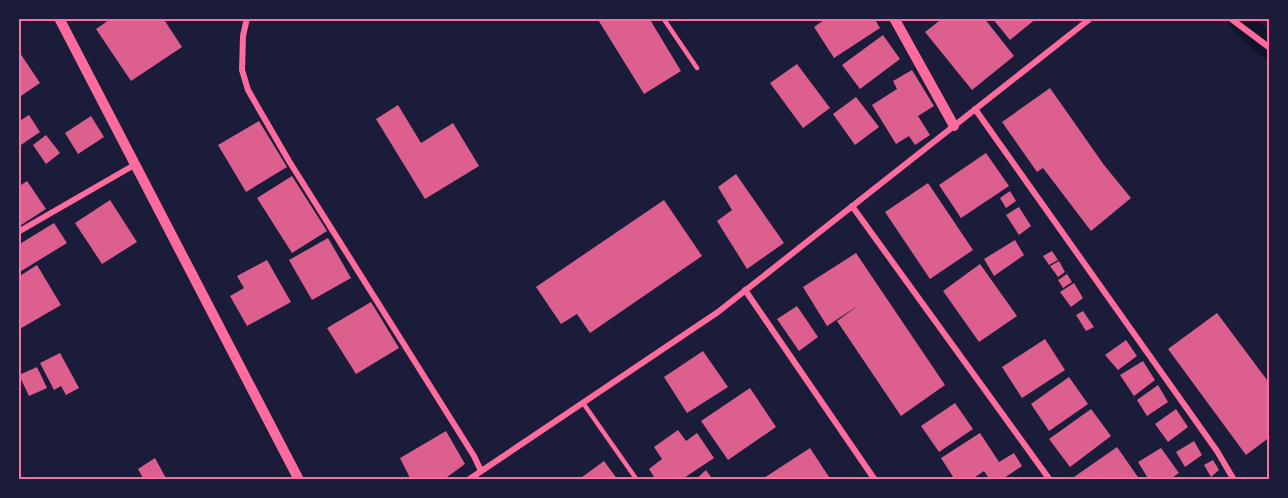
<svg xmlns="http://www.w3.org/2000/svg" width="1288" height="498" viewBox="0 0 1288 498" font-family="Bitter,serif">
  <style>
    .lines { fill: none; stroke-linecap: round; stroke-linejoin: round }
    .canal { stroke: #12122b; stroke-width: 24 }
    .building { fill: #dd5f8e }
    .service { stroke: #ff6b9d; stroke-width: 4.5 }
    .minor { stroke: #ff6b9d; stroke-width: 6 }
    .tertiary { stroke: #ff6b9d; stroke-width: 10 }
    .neatline { fill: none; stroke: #ff6b9d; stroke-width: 2 }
  </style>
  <rect width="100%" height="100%" fill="#1b1b3a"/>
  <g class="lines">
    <path class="canal" d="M1239,18l24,25 7,4"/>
  </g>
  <path class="building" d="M112,18h51l19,29 -51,34 -35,-52z
    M597,18h52l32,53 -37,23z
    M827,18h47l6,10 -46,30 -20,-31z
    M943,18h41l30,38 -42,34 -47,-58z
    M992,18h45l-27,22z
    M883,35l17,24 -40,30 -18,-24z
    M18,50l22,33 -22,15z
    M797,64l33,44 -27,20 -33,-45z
    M912,70l22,36 -16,10 12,19 -15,10 -6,-9 -13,8 -24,-39 25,-16 -4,-8z
    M1050,88l54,77 27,33 -40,33 -48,-63 -6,4 -35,-50z
    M856,97l23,30 -24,18 -22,-31z
    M398,105l23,38 32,-20 26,43 -54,33 -49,-80z
    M29,115l11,17 -22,15v-25z
    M91,116l13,21 -26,17 -13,-21z
    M259,121l28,46 -41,25 -28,-47z
    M46,135l14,18 -14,11 -13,-19z
    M986,153l23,33 -48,32 -22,-33z
    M736,174l48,69 -37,26 -30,-48 15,-11 -14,-23z
    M292,176l35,55 -35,22 -35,-55z
    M27,181l19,28 -28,18v-40z
    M928,183l45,67 -43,29 -45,-67z
    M1010,191l6,10 -10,7 -6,-10z
    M110,200l27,42 -35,22 -27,-41z
    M664,200l38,56 -112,77 -13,-19 -16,10 -25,-37z
    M1019,207l12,19 -12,9 -13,-20z
    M54,223l13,20 -49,30v-28z
    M328,238l23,40 -39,22 -23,-40z
    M1015,240l9,15 -30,21 -10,-17z
    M1052,251l6,9 -9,5 -6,-9z
    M856,253l89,132 -44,31 -64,-95 22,-16 -32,21 -24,-39z
    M267,260l24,42 -44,24 -17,-30 14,-8 -7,-12z
    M1059,261l6,11 -7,5 -8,-11z
    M980,264l37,52 -38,26 -36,-51z
    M37,265l24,40 -43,25v-53z
    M1067,274l5,8 -9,6 -5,-8z
    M1074,283l9,15 -12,9 -11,-15z
    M371,302l28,46 -43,26 -29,-46z
    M797,306l21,31 -19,14 -22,-32z
    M1083,311l11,16 -8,4 -10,-16z
    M1217,313l53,71v53l-24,18 -78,-106z
    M1045,339l20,31 -43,28 -20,-31z
    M1126,340l11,16 -19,14 -13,-15z
    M703,351l25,36 -41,26 -23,-36z
    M60,353l19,35 -13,7 -5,-9 -7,4 -14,-27z
    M1143,361l12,19 -21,16 -14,-21z
    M37,367l10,21 -18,8 -10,-21z
    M1069,377l19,27 -39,27 -18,-27z
    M1158,385l10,17 -21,14 -10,-16z
    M750,388l26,39 -48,33 -27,-39z
    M955,403l18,26 -34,23 -18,-26z
    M1091,409l20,27 -41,31 -21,-28z
    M1176,409l12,18 -20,15 -13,-18z
    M678,430l8,11 11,-8 17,25 -33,22h-25l-7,-11 13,-10 -8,-12z
    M446,431l19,33 -22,16h-32l-11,-22z
    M980,433l19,29 15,-9 8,13 -21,14h-11l-6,-9 -13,9h-16l-14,-22z
    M1194,441l8,14 -17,12 -9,-15z
    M1117,447l23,33h-64l-2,-3z
    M810,448l21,32h-70z
    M1161,448l18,25 -10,7h-20l-11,-18z
    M155,458l12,22h-23l-6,-11z
    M1213,460l6,10 -8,7 -7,-12z
    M604,461l14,19h-40z
    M706,470l7,10h-18z"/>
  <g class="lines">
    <path class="service" d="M663,18l34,50
      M583,403l54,77"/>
    <path class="minor" d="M247,18l-4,18 -1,34 6,20 41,71 185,295 7,15
      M1230,18l40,30
      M975,109l242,342 17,29
      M852,206l198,274
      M18,232l118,-68
      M745,290l130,190
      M468,480l250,-168 373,-294"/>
    <path class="tertiary" d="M59,18l240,462
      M894,18l60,108"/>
  </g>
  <rect width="1288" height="498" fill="none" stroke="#1b1b3a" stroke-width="39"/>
  <rect x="20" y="20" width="1248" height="458" class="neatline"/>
</svg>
